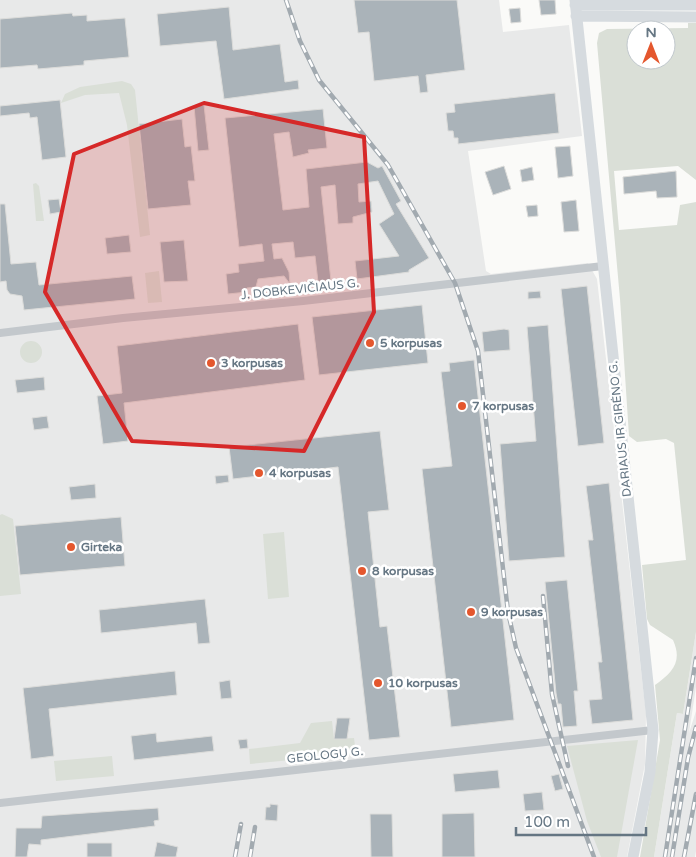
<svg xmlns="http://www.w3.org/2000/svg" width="696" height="857" viewBox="0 0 696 857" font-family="'Varela Round',sans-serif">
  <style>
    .built { fill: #e8e9e9 }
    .green { fill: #dadfd7; fill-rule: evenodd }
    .building { fill: #aab3b9; stroke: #dcdcda }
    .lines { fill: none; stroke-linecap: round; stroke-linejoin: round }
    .street { stroke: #c3c8cc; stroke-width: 8 }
    .secondary { stroke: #d6dbdf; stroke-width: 11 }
    .rail-casing { stroke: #a2aab0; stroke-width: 4.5 }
    .rail { stroke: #fff; stroke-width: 2.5; stroke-dasharray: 8; stroke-linecap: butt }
    .marked { fill: #d62828; fill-opacity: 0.2; stroke: #d62828; stroke-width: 4; stroke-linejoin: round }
    .poi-dot { fill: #e4572e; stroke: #fff; stroke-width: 2 }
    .labels { text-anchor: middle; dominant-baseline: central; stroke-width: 5; stroke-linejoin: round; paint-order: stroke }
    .street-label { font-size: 12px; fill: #657683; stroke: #fff }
    .poi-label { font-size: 12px; font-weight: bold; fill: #657683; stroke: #fff; text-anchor: start }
  </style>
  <rect width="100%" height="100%" fill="#fafaf8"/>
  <path class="built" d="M0,0h499l4,32 66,-7 13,111 -114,15 18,120 5,3 97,-11 9,16 49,435 -1,50 -18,93h-627z
    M696,632v55l-7,46 7,-22v140l-1,6h-41l23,-144 6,1z"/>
  <path class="green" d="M688,23h8v157l-18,-14 -64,5 5,59 58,-5 3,-20 16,-3v430l-13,82 -6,-1 -23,144h-14l20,-117 -5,-55c17,-12 28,-23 18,-45l-23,-15 -3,-6 -5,-54 44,-5 -12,-117 -8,-4 -29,3 -8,-6 -9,-137 -23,-256 2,-10 8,-4 81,-1zM636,30h30v30h-30z
    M122,81l9,3 4,6 15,145 -10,2 -13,-112 -8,-32 -34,2 -24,8 4,-9 15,-7z
    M36,183l3,3 5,35h-8l-3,-37z
    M159,271l3,31 -14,1 -3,-30z
    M20 352a11 11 0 1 1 22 0a11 11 0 1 1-22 0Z
    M2,514l11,5 8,75 -21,2v-81z
    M284,532l5,65 -21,2 -5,-65z
    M332,721l2,18 20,-1 2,16 -106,10 -1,-15 51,-6 11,-20z
    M638,740l-21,117h-16l-14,-36 -20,-75z
    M112,756l2,20 -58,5 -2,-20z"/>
  <path class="building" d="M354,0h103l8,70 -39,5 2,17 -8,1 -2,-17 -44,5 -5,-49 -11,1z
    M539,0h16l1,14 -15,1z
    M229,7l4,43 47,-6 5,38 13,-2 1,9 -75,10 -8,-58 -56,5 -3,-32z
    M520,8l1,14 -10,1 -2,-14z
    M72,13l1,3 14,-1v6l38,-3 4,39 -45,4v4l-46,4 -1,-4 -37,3v-49z
    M555,93l4,40 -101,11v-6h-4l-1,-7h-5l-2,-18 9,-1 -1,-8z
    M60,100l6,57 -24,3 -5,-43 -7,1 -1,-5 -29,3v-10z
    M204,105l5,45 -11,1 -4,-45z
    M323,109l4,39 -19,2 1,3 -16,4 -4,-25 -15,2 9,76 26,-3 -3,-38 61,-7 11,6 4,-2 19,35 -5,3 33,54 -20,12v2l-52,7 -2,-18 44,-5 -20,-32 15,-10 -16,-33 -20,3 1,18 12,-1 1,11 -19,5v6l-15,1 -3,-39 -14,2 10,94 -13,1 -3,-26 -20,2 -2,-16 -21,2 2,15 8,-1 7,14 1,12 -6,-8 -26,3 -2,8 -9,1v4l-19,2 -2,-20 13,-2 -1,-8 26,-3 -2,-17 -23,3 -14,-129z
    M182,119l3,28 6,-1 4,35h-7l3,24 -43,4 -9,-85z
    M570,146l3,30 -15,2 -3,-31z
    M504,166l7,23 -18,6 -8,-23z
    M532,167l2,13 -12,2 -2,-12z
    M676,171l1,26 -20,1 -1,-7 -32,3 -1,-17z
    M59,199l2,13 -11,2 -2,-14z
    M576,200l3,31 -15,1 -3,-30z
    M0,204h5l6,60 25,-2 3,23 93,-9 3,23 -111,11 -2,-14 -12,-2 -3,-4 -1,-9 -6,1z
    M537,205l1,11 -10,1 -2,-11z
    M129,235l2,17 -24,2 -2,-16z
    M184,240l4,41 -24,1 -4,-40z
    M587,286l17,157 -26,3 -17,-157z
    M540,291l1,7 -13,1v-7z
    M422,305l6,58 -109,12 -7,-58z
    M298,324l7,56 -181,23 4,38 -25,3 -6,-48 25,-3 -5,-47z
    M548,325l17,232 -56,4 -9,-117 36,-3 -9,-114z
    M504,329l5,1 1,20 -26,2 -2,-20z
    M474,360l40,360 -63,7 -29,-258 30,-3 -11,-94 9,-1 -1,-8z
    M44,377l1,13 -28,3 -2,-13z
    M47,416l2,12 -15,2 -2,-12z
    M380,431l9,79 -21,2 12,115 7,-1 13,111 -31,3 -31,-273 -105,12 -4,-32z
    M228,475l1,7 -13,2 -1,-8z
    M609,483l24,237 -41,4 -3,-24 13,-1 -4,-37h4l-14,-122h5l-7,-54z
    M95,484l1,14 -25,2 -2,-13z
    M121,517l4,49 -105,9 -5,-49z
    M567,580l11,111h-4l3,35 -14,1 -2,-23h-3l-2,-11 -11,-111z
    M205,599l5,44 -12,1 -2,-21 -95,10 -2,-23z
    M175,671l2,24 -128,14 5,47 -23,3 -8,-71z
    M230,680l2,18 -11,1 -2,-17z
    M337,718h13l-3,21h-13z
    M156,733l1,9 55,-6 2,15 -80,9 -3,-24z
    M247,739l1,9 -8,1 -2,-9z
    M498,770l2,18 -45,4 -2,-18z
    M559,774l4,15 -8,2 -4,-15z
    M542,792l2,18 -19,1 -2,-17z
    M270,804l8,1 -1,16 -12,-1 1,-13h4z
    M158,808l1,12 -5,1 1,5 -114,14v5l-12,-1 -2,13h-12l1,-29h25l1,-12z
    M474,813l1,44h-33v-43z
    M370,814h22l1,43h-22z
    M157,842l21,5 -2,10h-22z
    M87,843h25v14h-25z"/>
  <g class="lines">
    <path class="street" d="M0,333l123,-15 180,-17 300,-35
      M0,803l653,-73"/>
    <path class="secondary" d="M575,0l78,730 -3,42 -17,85
      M575,5h121
      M576,16l120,1"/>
    <defs>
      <path id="rail" d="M286,0l14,41 19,39 69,85 67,118 23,68 30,261 8,36 78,209
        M543,596l9,98 16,72
        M235,857l6,-33
        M250,857l5,-30
        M665,857l31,-199
        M672,857l16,-99 8,-31
        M684,857l12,-63"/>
    </defs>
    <use href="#rail" class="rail-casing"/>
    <use href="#rail" class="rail"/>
  </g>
  <path class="marked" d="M204,103l160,34 10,175 -70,139 -172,-10 -87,-149 29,-138z"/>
  <g class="poi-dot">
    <circle cx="370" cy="343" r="5"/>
    <circle cx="211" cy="363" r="5"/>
    <circle cx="462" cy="406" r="5"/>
    <circle cx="259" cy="473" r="5"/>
    <circle cx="71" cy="547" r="5"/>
    <circle cx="362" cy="571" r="5"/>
    <circle cx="471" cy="612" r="5"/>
    <circle cx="378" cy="683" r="5"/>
  </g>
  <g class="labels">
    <g class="street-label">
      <text transform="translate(300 289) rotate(-6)">J. DOBKEVIČIAUS G.</text>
      <text transform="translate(620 429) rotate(-96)">DARIAUS IR GIRĖNO G.</text>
      <text transform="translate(325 755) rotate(-6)">GEOLOGŲ G.</text>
    </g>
    <g class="poi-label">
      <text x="380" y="343">5 korpusas</text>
      <text x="221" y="363">3 korpusas</text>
      <text x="472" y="406">7 korpusas</text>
      <text x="269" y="473">4 korpusas</text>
      <text x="81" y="547">Girteka</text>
      <text x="372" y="571">8 korpusas</text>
      <text x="481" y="612">9 korpusas</text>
      <text x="388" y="683">10 korpusas</text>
    </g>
  </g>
  <g transform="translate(651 45)"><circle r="24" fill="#ffffff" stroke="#c1c8cd"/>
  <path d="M0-4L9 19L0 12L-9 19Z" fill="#e4572e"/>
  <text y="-8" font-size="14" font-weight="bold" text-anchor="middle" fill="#657683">N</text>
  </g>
  <path d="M516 827v8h130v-8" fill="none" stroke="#657683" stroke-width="2.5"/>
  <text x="524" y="827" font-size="15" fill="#657683" stroke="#ffffff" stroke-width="4" paint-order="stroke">100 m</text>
</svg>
